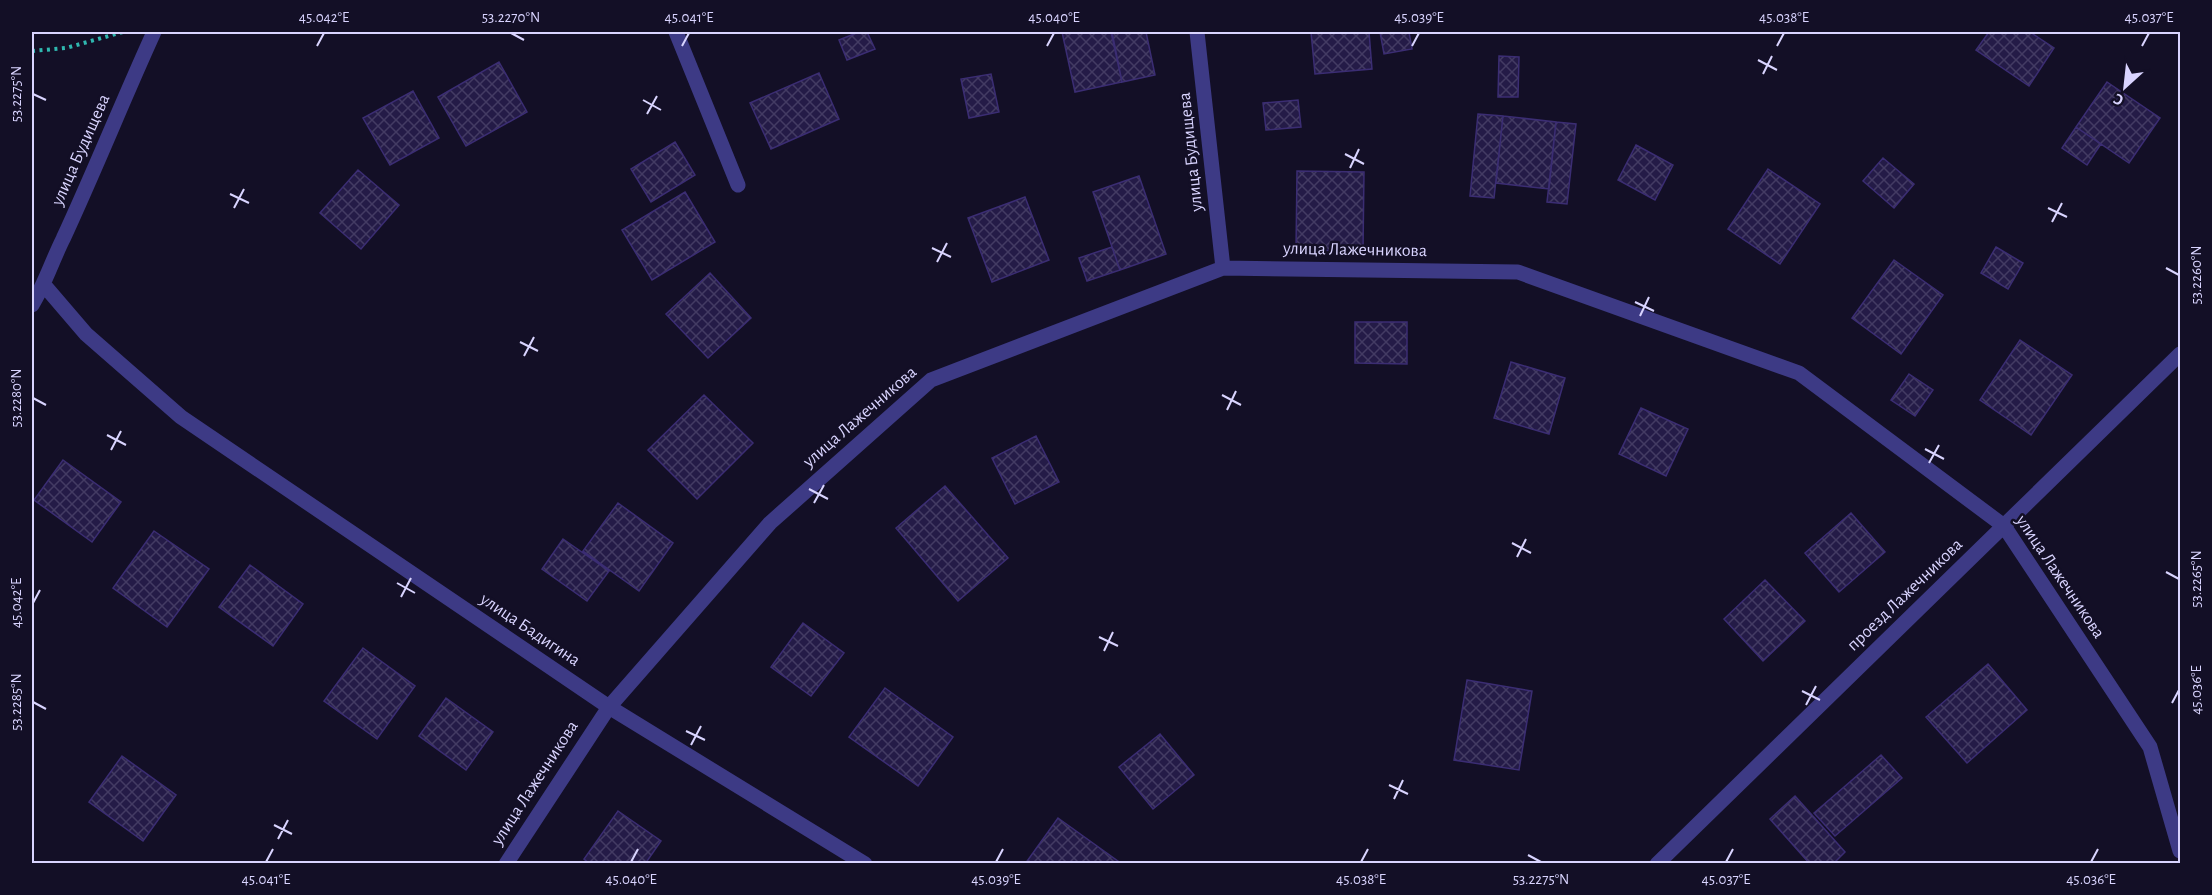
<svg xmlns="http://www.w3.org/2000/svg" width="2212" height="895" viewBox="0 0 2212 895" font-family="'Alegreya Sans',sans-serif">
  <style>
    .building { fill: url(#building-cross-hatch); stroke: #3b2d73; stroke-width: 1.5 }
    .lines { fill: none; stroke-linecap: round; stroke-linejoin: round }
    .path { stroke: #2fb8b0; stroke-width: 4; stroke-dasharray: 3 4.5; stroke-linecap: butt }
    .minor { stroke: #3d3a85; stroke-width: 15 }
    .ticks { fill: none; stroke: #d9d4ff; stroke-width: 2 }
    .labels { text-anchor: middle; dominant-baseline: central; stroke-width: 5; stroke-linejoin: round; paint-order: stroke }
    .street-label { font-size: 18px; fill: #d9d4ff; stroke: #130f26 }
    .neatline { fill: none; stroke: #d9d4ff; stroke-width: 2 }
    .ticks-label { font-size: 15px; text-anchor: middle; fill: #d9d4ff }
  </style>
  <defs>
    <pattern id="building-cross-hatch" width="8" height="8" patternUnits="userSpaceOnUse" patternTransform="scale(1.5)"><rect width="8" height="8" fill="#241b47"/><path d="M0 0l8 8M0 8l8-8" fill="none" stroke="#433b63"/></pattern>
  </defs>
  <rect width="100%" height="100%" fill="#130f26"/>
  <path class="building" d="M859,32h8l8,17 -28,11 -8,-20z
    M1062,32h49l11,50 -47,10z
    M1112,32h34l9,43 -33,7z
    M1311,32h58l3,37 -57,5z
    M1380,32h29l3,17 -28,5z
    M1989,32h41l24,16 -25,38 -53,-36z
    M1499,56l20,1 -1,40h-20z
    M499,62l28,50 -61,34 -28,-49z
    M819,73l20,46 -68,30 -21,-46z
    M991,74l8,38 -30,6 -8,-39z
    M2107,82l53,36 -31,45 -53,-36z
    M413,91l26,47 -49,27 -27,-47z
    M1298,100l3,27 -35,3 -3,-27z
    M1478,114l25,2 -9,82 -24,-2z
    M1503,116l53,6 -7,67 -53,-6z
    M1556,122l20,2 -9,80 -20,-2z
    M2076,127l25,17 -14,21 -25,-17z
    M675,142l20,33 -44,27 -20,-33z
    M1636,145l37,20 -18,35 -37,-20z
    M1883,158l31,26 -20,24 -31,-27z
    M1768,169l52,35 -40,60 -52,-35z
    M358,170l41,35 -38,44 -41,-36z
    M1297,171l67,1 -1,79 -67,-1z
    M1139,176l27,78 -46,16 -27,-78z
    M685,192l30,50 -63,38 -30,-50z
    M1025,197l24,63 -57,22 -24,-64z
    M1112,247l8,23 -33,11 -8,-23z
    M1996,247l27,16 -15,26 -27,-16z
    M1894,260l49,35 -42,59 -49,-36z
    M710,273l41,45 -43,40 -42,-44z
    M1355,322h52v42l-52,-1z
    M2020,340l52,35 -41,60 -51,-35z
    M1511,362l54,16 -16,56 -55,-16z
    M1909,374l24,16 -18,26 -24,-16z
    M704,395l49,48 -56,56 -49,-49z
    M1641,408l47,21 -22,47 -47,-22z
    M1036,436l23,46 -44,22 -23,-46z
    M63,460l58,42 -29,40 -58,-42z
    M945,486l63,72 -50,43 -62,-73z
    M618,503l55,40 -34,48 -56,-40z
    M1851,513l34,39 -46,40 -34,-39z
    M154,531l55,38 -42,58 -54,-39z
    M563,539l46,32 -22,30 -45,-32z
    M250,565l53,39 -30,42 -54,-39z
    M1765,580l40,41 -42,40 -39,-42z
    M803,623l41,30 -33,43 -40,-29z
    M363,648l52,38 -38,53 -53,-38z
    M1988,664l39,46 -60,53 -41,-46z
    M1467,680l65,11 -13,79 -65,-10z
    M885,688l68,49 -35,49 -69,-49z
    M446,698l47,34 -27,38 -47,-34z
    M1160,734l34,41 -41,34 -34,-42z
    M1881,755l21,23 -67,58 -21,-23z
    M122,756l54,39 -33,46 -54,-39z
    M1795,796l50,56 -12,12h-23l-40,-45z
    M618,811l43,30 -16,23h-55l-6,-5z
    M1058,818l64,46h-97z"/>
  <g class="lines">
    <path class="path" d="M32,51l34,-3 57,-16"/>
    <path class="minor" d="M676,32l62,153
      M1197,32l26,236
      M44,285l42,49 95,83 428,290 256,157
      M32,305c13,-21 20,-44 31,-66 32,-69 60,-139 91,-207
      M506,864l103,-157 161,-184 161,-143 292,-112 295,4 281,101 205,153 146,221 30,104
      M1657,864l523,-510"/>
  </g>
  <path class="ticks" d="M511,33l13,7M317,46l7,-13M682,46l7,-13M1047,46l7,-13M1412,46l7,-13M1777,46l7,-13M2142,46l7,-13M1758,60l19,10M1763,74l9,-18M33,94l13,6M643,100l18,10M647,114l10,-18M1345,154l19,10M1350,168l9,-19M230,194l19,9M234,208l10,-19M2048,208l19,9M2052,222l10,-19M932,248l19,9M937,262l10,-19M2166,268l13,7M1635,302l19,9M1640,316l9,-19M520,342l18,9M524,356l10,-19M1222,395l19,10M33,398l13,7M1227,410l9,-19M107,435l19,10M1925,449l19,10M111,450l10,-19M1929,463l10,-18M809,489l19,10M814,503l10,-18M1512,543l19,10M1517,557l9,-18M2166,572l13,7M397,583l18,10M401,597l10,-19M33,603l7,-13M1099,637l19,9M1104,651l9,-19M1802,691l18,9M33,702l13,7M2172,703l7,-13M1806,705l10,-19M686,731l19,9M691,745l10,-19M1389,785l19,9M1394,799l9,-19M274,825l18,9M278,839l10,-19M1528,855l13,7M266,862l7,-13M631,862l7,-13M996,862l7,-13M1361,862l7,-13M1726,862l7,-13M2091,862l7,-13"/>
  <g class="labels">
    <g class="street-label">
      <text transform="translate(81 150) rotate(-66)">улица Будищева</text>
      <text transform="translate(1191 152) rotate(-96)">улица Будищева</text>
      <text transform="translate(1355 250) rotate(1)">улица Лажечникова</text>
      <text transform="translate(860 417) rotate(-41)">улица Лажечникова</text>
      <text transform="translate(2060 577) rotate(56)">улица Лажечникова</text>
      <text transform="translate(1905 595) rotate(-44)">проезд Лажечникова</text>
      <text transform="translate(530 630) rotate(34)">улица Бадигина</text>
      <text transform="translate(535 783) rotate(-57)">улица Лажечникова</text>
    </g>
  </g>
  <rect width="2212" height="895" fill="none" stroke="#130f26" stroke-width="66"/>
  <g transform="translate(2125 87) rotate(207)" stroke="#130f26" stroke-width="4.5" paint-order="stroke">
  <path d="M0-4.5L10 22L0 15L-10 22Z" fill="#d9d4ff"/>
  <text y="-9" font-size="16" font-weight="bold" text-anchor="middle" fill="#d9d4ff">С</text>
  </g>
  <rect x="33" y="33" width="2146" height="829" class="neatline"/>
  <g class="ticks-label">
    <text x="324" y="22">45.042°E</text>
    <text x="511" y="22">53.2270°N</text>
    <text x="689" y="22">45.041°E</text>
    <text x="1054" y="22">45.040°E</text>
    <text x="1419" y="22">45.039°E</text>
    <text x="1784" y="22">45.038°E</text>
    <text x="2149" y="22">45.037°E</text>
    <text transform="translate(16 94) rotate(-90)" y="5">53.2275°N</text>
    <text transform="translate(2196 275) rotate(-90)" y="5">53.2260°N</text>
    <text transform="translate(16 398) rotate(-90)" y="5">53.2280°N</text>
    <text transform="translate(2196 579) rotate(-90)" y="5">53.2265°N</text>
    <text transform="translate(16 603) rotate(-90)" y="5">45.042°E</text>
    <text transform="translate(2196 690) rotate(-90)" y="5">45.036°E</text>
    <text transform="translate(16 702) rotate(-90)" y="5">53.2285°N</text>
    <text x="266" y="884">45.041°E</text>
    <text x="631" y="884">45.040°E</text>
    <text x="996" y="884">45.039°E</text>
    <text x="1361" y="884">45.038°E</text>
    <text x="1541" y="884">53.2275°N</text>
    <text x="1726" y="884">45.037°E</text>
    <text x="2091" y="884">45.036°E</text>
  </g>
</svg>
